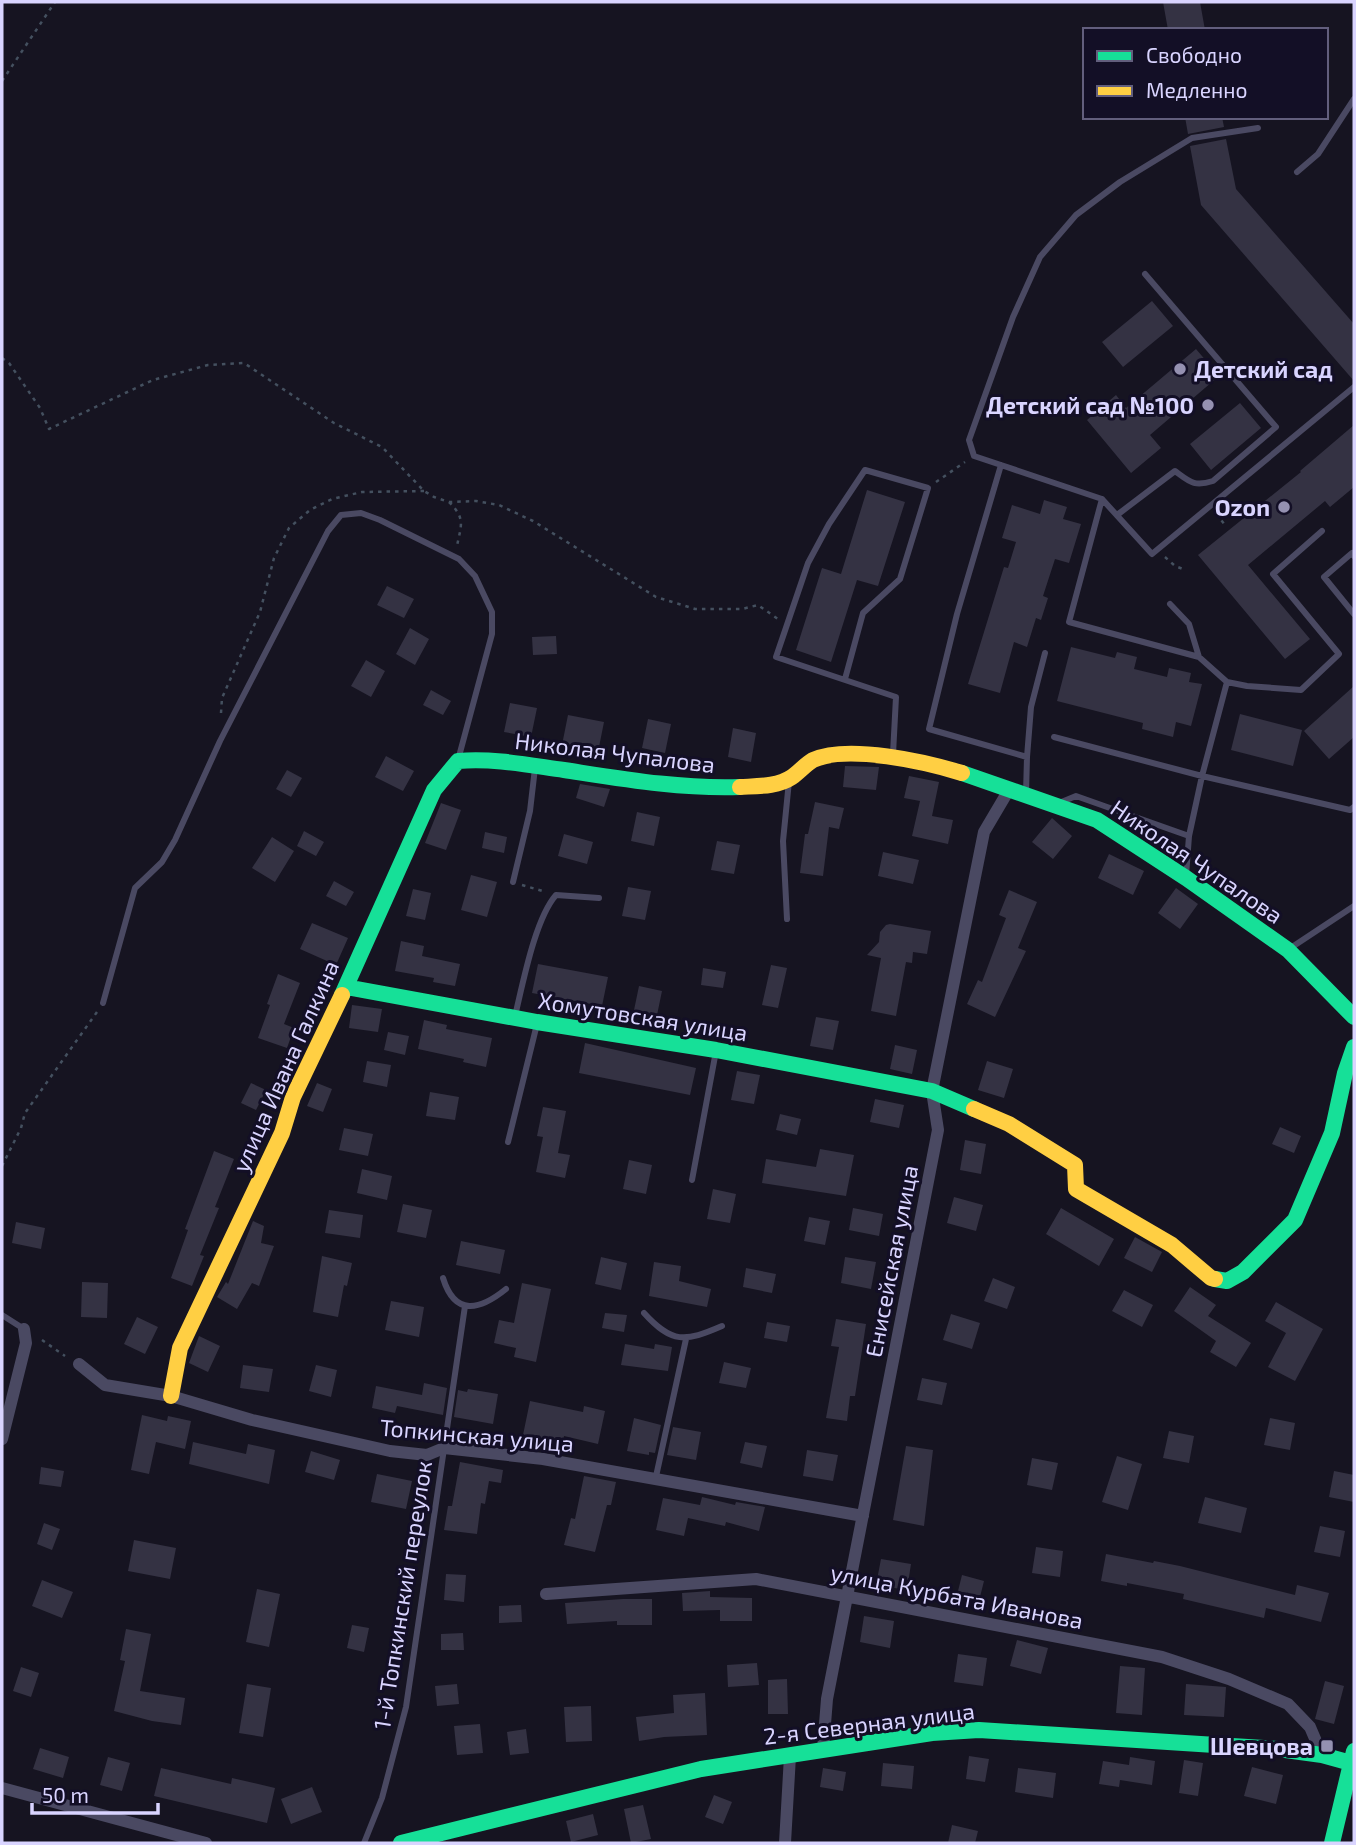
<svg xmlns="http://www.w3.org/2000/svg" width="1356" height="1845" viewBox="0 0 1356 1845" font-family="'Exo 2',sans-serif">
  <style>
    .building { fill: #343243 }
    .lines { fill: none; stroke-linecap: round; stroke-linejoin: round }
    .path { stroke: #44505f; stroke-width: 2.5; stroke-dasharray: 3.5 5; stroke-linecap: butt }
    .lane { stroke: #4a4962; stroke-width: 6 }
    .street { stroke: #4a4962; stroke-width: 12 }
    .fast { stroke: #16e098; stroke-width: 16 }
    .slow { stroke: #ffcf43; stroke-width: 16 }
    .poi-dot { fill: #9591b1; stroke: #130f26; stroke-width: 2.5 }
    .labels { text-anchor: middle; dominant-baseline: central; stroke-width: 6; stroke-linejoin: round; paint-order: stroke }
    .poi-label { font-size: 23px; font-weight: bold; fill: #d9d4ff; stroke: #130f26; text-anchor: end }
    .street-label { font-size: 23px; fill: #d9d4ff; stroke: #130f26 }
  </style>
  <rect width="100%" height="100%" fill="#161421"/>
  <path class="building" d="M1163,2h37l5,28h-37z
    M1185,117h37l2,10 -36,7z
    M1226,139l10,50 118,135v57l-153,-176 -11,-59z
    M1152,301l21,25 -50,41 -21,-25z
    M1196,349l23,27 -69,59 11,13 -30,25 -44,-53 29,-25 10,13z
    M1240,403l21,25 -50,42 -21,-26z
    M1354,425v62l-24,20 -5,-6 -77,64 62,74 -25,20 -87,-104 103,-83 -1,-1z
    M867,490l38,12 -27,84 -21,-6 -26,82 -35,-12 26,-82 19,6z
    M1044,500l23,7 -4,12 18,5 -12,39 -14,-4 -12,37 5,2 -7,22 -5,-2 -9,29 -13,-5 -14,51 -32,-9 36,-117 4,1 8,-26 -14,-4 10,-33 28,9z
    M387,586l27,13 -10,19 -27,-13z
    M410,628l19,11 -14,26 -19,-11z
    M556,636l1,18 -24,1 -1,-18z
    M1071,647l44,11 2,-6 20,5 -3,12 33,8 2,-9 22,5 -2,9 13,2 -11,42 -15,-4 -3,15 -31,-8 1,-6 -86,-22z
    M366,660l19,11 -14,26 -20,-11z
    M1354,686v51l-25,22 -25,-28z
    M431,690l20,11 -8,14 -20,-10z
    M510,703l27,5 -6,29 -27,-5z
    M1240,714l62,16 -9,36 -62,-16z
    M568,715l36,7 -6,30 -36,-7z
    M648,719l23,5 -6,29 -23,-5z
    M733,728l23,5 -5,29 -23,-5z
    M386,756l28,15 -11,20 -28,-14z
    M845,766l34,1 -3,23 -33,-3z
    M287,770l15,8 -11,19 -15,-8z
    M909,776l30,6 -7,34 21,4 -5,24 -36,-8 8,-35 -16,-3z
    M580,784l30,5 -6,18 -28,-9z
    M815,802l29,6 -5,21 -10,-2 -6,49 -23,-3 5,-39h3z
    M441,803l20,7 -15,40 -21,-7z
    M637,812l23,5 -6,29 -23,-5z
    M1052,818l20,18 -19,23 -21,-17z
    M304,831l20,11 -8,14 -19,-10z
    M485,832l22,5 -3,16 -22,-5z
    M564,834l29,8 -6,22 -29,-8z
    M272,837l22,14 -19,31 -23,-14z
    M717,841l23,4 -6,29 -23,-4z
    M883,852l36,8 -6,24 -35,-8z
    M1109,854l35,17 -11,24 -35,-17z
    M471,875l26,7 -10,35 -26,-7z
    M334,881l20,11 -8,14 -20,-10z
    M628,887l23,4 -6,29 -23,-4z
    M1176,888l22,16 -18,25 -22,-16z
    M413,889l18,4 -6,27 -19,-4z
    M1009,890l28,12 -19,46 8,3 -31,66 -28,-13 11,-24 4,2 24,-64 -7,-3z
    M312,923l36,15 -12,27 -36,-16z
    M890,924l41,7 -4,23 -14,-2 -1,11 -6,-1 -10,54 -25,-5 10,-53 -14,-3 12,-13 1,-10 6,-7z
    M401,941l23,5 -2,10 38,8 -5,22 -22,-4 1,-4 -39,-7z
    M538,964l70,13 -6,29 -70,-13z
    M771,965l16,3 -9,40 -16,-3z
    M703,968l23,4 -3,16 -22,-3z
    M278,974l22,9 -16,41 10,4 -7,20 -29,-10 12,-33 -3,-1z
    M639,986l23,5 -6,29 -23,-5z
    M352,1005l30,4 -4,23 -29,-4z
    M816,1017l23,4 -6,29 -23,-4z
    M424,1020l23,5 -1,4 46,9 -6,29 -23,-5 1,-3 -46,-10z
    M388,1032l21,4 -4,19 -21,-5z
    M585,1043l111,25 -6,27 -111,-22z
    M895,1045l22,5 -5,24 -22,-5z
    M367,1061l24,4 -4,22 -24,-5z
    M987,1061l26,8 -9,29 -26,-8z
    M737,1071l23,4 -6,29 -23,-4z
    M251,1083l15,7 -10,20 -15,-7z
    M317,1083l15,6 -9,23 -16,-6z
    M430,1092l29,5 -4,23 -29,-4z
    M875,1099l29,6 -5,23 -29,-6z
    M543,1107l23,4 -8,42 12,2 -5,23 -29,-6 7,-35 -6,-1z
    M780,1114l21,5 -4,16 -21,-5z
    M1280,1127l21,9 -7,17 -22,-9z
    M344,1128l29,6 -5,22 -29,-6z
    M965,1140l21,4 -5,30 -21,-4z
    M820,1149l34,6 -8,41 -84,-13 4,-24 50,8z
    M214,1151l20,8 -19,48 4,1 -19,47 4,1 -12,30 -21,-8 17,-48 -3,-1z
    M629,1160l23,5 -6,29 -23,-5z
    M362,1169l30,7 -5,24 -30,-7z
    M713,1189l23,5 -6,29 -23,-4z
    M954,1197l29,8 -7,26 -29,-8z
    M403,1204l29,6 -6,28 -29,-6z
    M853,1208l30,6 -4,22 -30,-6z
    M1061,1208l53,31 -15,27 -53,-32z
    M329,1210l34,5 -3,23 -35,-5z
    M809,1217l21,4 -5,24 -21,-4z
    M253,1221l11,5 -3,17 13,3 -15,40 -7,-3 -15,26 -20,-12 9,-15 2,2z
    M16,1222l29,6 -4,21 -29,-6z
    M1135,1237l27,15 -10,20 -28,-14z
    M461,1241l44,9 -5,24 -44,-9z
    M322,1256l30,7 -5,23 -3,-1 -6,32 -25,-5z
    M601,1257l26,6 -6,27 -26,-6z
    M845,1257l31,5 -5,27 -30,-6z
    M654,1262l27,4 -2,15 32,8 -4,18 -58,-11z
    M746,1268l30,6 -4,19 -29,-6z
    M993,1278l22,9 -8,22 -23,-8z
    M82,1282l26,1 -1,35 -26,-1z
    M522,1283l29,6 -15,73 -22,-5 2,-9 -22,-5 5,-23 15,3z
    M1190,1287l26,18 -8,11 43,27 -15,24 -26,-15 6,-11 -42,-30z
    M1124,1290l29,15 -11,22 -30,-16z
    M391,1301l33,6 -5,30 -34,-7z
    M1276,1302l47,27 -28,52 -27,-14 18,-34 -21,-12z
    M605,1313l22,2 -3,17 -22,-4z
    M951,1314l29,9 -8,26 -29,-9z
    M137,1317l21,10 -13,27 -21,-10z
    M836,1319l30,5 -11,72h-5l-3,25 -21,-3 13,-71 -8,-1z
    M767,1322l23,4 -3,16 -23,-4z
    M199,1336l21,10 -12,26 -19,-9z
    M625,1344l29,5 1,-5 17,3 -4,24 -47,-6z
    M724,1362l27,6 -5,20 -27,-5z
    M243,1365l30,4 -4,23 -29,-4z
    M316,1365l21,5 -6,27 -22,-6z
    M922,1378l25,5 -5,22 -25,-5z
    M424,1383l23,5 -4,27 -46,-9 -2,7 -23,-5 4,-22 46,9z
    M468,1389l30,5 -5,30 -39,-7 4,-27 9,2z
    M530,1401l53,11 1,-6 21,5 -7,33 -34,-8 -1,8 -40,-9z
    M142,1415l25,6 1,-5 23,5 -6,28 -29,-7 -7,32 -18,-4z
    M634,1418l27,7 -6,28 -6,-1v3l-22,-4z
    M1270,1418l25,5 -5,27 -26,-5z
    M673,1427l28,5 -5,28 -29,-5z
    M1169,1431l25,5 -5,27 -26,-5z
    M193,1442l53,12 2,-10 27,6 -6,34 -80,-20z
    M745,1442l22,4 -5,22 -22,-5z
    M906,1446l27,4 -9,76 -31,-6z
    M807,1450l31,5 -5,26 -30,-5z
    M311,1451l29,9 -6,20 -29,-8z
    M1117,1456l25,8 -14,46 -26,-8z
    M1032,1458l26,5 -6,27 -25,-5z
    M460,1462l43,8 -2,13 -12,-2 -4,23 -4,-1 -4,31 -33,-4 4,-24h4z
    M41,1467l23,4 -3,16 -22,-3z
    M1334,1471l20,4v27l-25,-5z
    M377,1474l35,7 -6,28 -35,-7z
    M584,1476l32,6 -5,23h-4l-12,47 -31,-7 7,-27 4,1z
    M702,1497l33,8 1,-3 29,5 -6,24 -33,-9 -1,4 -37,-8 -4,18 -28,-6 7,-32 37,7z
    M1205,1497l42,11 -6,25 -43,-10z
    M44,1523l16,6 -8,21 -15,-6z
    M1320,1526l25,5 -5,26 -26,-5z
    M134,1540l42,8 -6,31 -42,-8z
    M1036,1547l27,4 -3,26 -28,-4z
    M1106,1554l47,9 1,-2 26,5 115,29 2,-10 32,8 -8,29 -55,-14 -2,10 -81,-19 1,-5 -57,-11v3l-26,-5z
    M881,1559l30,5 -4,26 -31,-5z
    M446,1574l20,1 -2,27 -20,-2z
    M962,1575l22,6 -4,16 -22,-6z
    M42,1580l31,12 -11,26 -30,-12z
    M257,1589l23,5 -11,53 -23,-5z
    M710,1591v6l42,1v23h-32v-11l-37,1 -1,-18z
    M623,1599h29v26h-35v-4l-50,3 -2,-21z
    M521,1605l1,17 -23,1v-17z
    M864,1616l30,5 -4,27 -30,-6z
    M352,1625l17,3 -5,24 -17,-4z
    M126,1629l25,5 -11,57 45,7 -4,27 -29,-4 -38,-10 11,-50 -5,-1z
    M463,1633l1,17h-23v-16z
    M1017,1640l31,8 -7,26 -31,-8z
    M958,1654l29,4 -4,28 -29,-4z
    M757,1663l2,22 -31,2 -1,-22z
    M1120,1666l25,2 -3,47 -26,-2z
    M21,1667l18,6 -8,24 -18,-6z
    M787,1679l1,35h-20v-34z
    M1325,1681l19,5 -10,38 -19,-5z
    M247,1684l24,4 -8,49 -24,-4z
    M457,1684l2,20 -22,2 -2,-20z
    M1186,1684l40,3 -2,30 -40,-2z
    M705,1693l2,42 -43,2 -25,4 -3,-24 38,-4 -1,-18z
    M591,1706l1,35 -26,1 -2,-35z
    M480,1724l3,29 -26,2 -3,-29z
    M526,1729l3,24 -19,2 -3,-23z
    M40,1748l29,9 -6,21 -30,-9z
    M969,1756l20,3 -4,23 -19,-3z
    M108,1757l22,6 -8,28 -22,-6z
    M1130,1757l25,4 -3,24 -32,-5 -1,7 -20,-3 4,-23 26,4z
    M1184,1760l19,3 -5,33 -19,-3z
    M883,1763l31,3 -2,23 -31,-3z
    M1252,1767l31,8 -7,29 -32,-8z
    M161,1768l70,16 1,-6 43,10 -8,35 -113,-27z
    M823,1768l23,4 -3,19 -23,-4z
    M1018,1768l38,5 -3,25 -38,-6z
    M312,1787l10,25 -31,12 -10,-25z
    M714,1795l18,7 -9,22 -18,-7z
    M643,1805l8,34 -20,4 -7,-34z
    M593,1814l5,21 -27,7 -5,-21z
    M952,1825l26,6 -3,12h-27z"/>
  <g class="lines">
    <path class="path" d="M2,81l53,-79
      M2,358l7,5 31,45 9,21 104,-49 55,-15 36,-2 90,60 48,24 42,44 10,6 15,5 27,-1 23,4 34,16 123,76 39,12h47l16,-4 20,14
      M936,482l29,-20
      M449,502c17,17 12,23 8,44
      M1216,514l10,12
      M1165,557l10,9 8,3
      M221,713l1,-15 38,-86 14,-54 15,-30 21,-18 22,-11 30,-7 62,-1
      M522,885l24,7
      M2,1166l19,-38 4,-15 72,-101
      M42,1340l23,16"/>
    <path class="lane" d="M1297,172l21,-18 36,-55
      M1001,465l-27,-9 -5,-16 44,-123 27,-60 36,-42 44,-33 72,-44 66,-10
      M1102,499l-33,123 130,35 28,25
      M1117,515l58,-44c15,11 19,16 38,10l63,-54 -131,-153
      M1322,531l-49,43 66,80 -38,36 -54,-4 -20,-4 -25,94 148,34 4,-3
      M1354,556l-2,-3 -28,24 30,37
      M1170,604l19,20 10,33
      M1045,653l-14,54 -4,50 -98,-28 28,-115 44,-149 101,34 50,55 202,-167
      M845,679l18,-66 37,-34 28,-91 -63,-18 -36,54 -21,39 -32,94 120,40 -3,57
      M1054,737l148,39 -13,60 -3,40
      M1026,794l1,-37
      M1059,803l17,-7 113,40
      M513,882l17,-71 5,-43
      M787,919l-4,-78 6,-60
      M1289,949l65,-43
      M103,1003l32,-115 27,-26 13,-22 45,-99 108,-210 13,-16 20,-2 19,7 79,39 16,17 17,36v22l-34,126
      M515,1016c8,-33 20,-97 41,-121l43,3
      M508,1142l29,-118
      M692,1180l24,-129
      M443,1278c12,39 37,32 63,11
      M644,1313c28,31 41,29 78,13
      M2,1315l22,14
      M655,1481l31,-142
      M364,1843l18,-45 24,-91 59,-401"/>
    <path class="street" d="M79,1364l26,21 66,11 81,24 138,31 37,4 17,-7 99,11 320,57
      M2,1439l24,-96 -2,-14
      M546,1594l210,-15 406,78 67,22 59,25 22,23 12,28
      M823,1749l4,-50 111,-569 -6,-39 52,-259 26,-44
      M2,1788l204,55
      M785,1843l5,-87"/>
    <path class="fast" d="M962,773l135,47 89,58 102,72 66,67
      M346,987l191,35 179,28 216,41 42,18
      M342,995l92,-205 24,-29c36,-3 70,4 106,9 59,9 116,19 176,17
      M1215,1279l12,2 16,-9 52,-52 37,-87 13,-60 9,-26
      M401,1843l300,-74 231,-36 47,-3 299,19 44,6 29,8
      M1332,1843l22,-92"/>
    <path class="slow" d="M740,787c17,-1 37,0 52,-10 7,-5 14,-13 21,-17 35,-16 113,2 149,13
      M974,1109l35,15 66,41 1,24 96,56 39,33 4,1
      M171,1396l9,-48 102,-215 11,-36 49,-102"/>
  </g>
  <g class="poi-dot">
    <circle cx="1180" cy="369" r="7"/>
    <circle cx="1208" cy="405" r="7"/>
    <circle cx="1284" cy="507" r="7"/>
    <rect x="1320" y="1739" width="14" height="14" rx="3.5"/>
  </g>
  <g class="labels">
    <g class="poi-label">
      <text x="1194" y="369" text-anchor="start">Детский сад</text>
      <text x="1194" y="405">Детский сад №100</text>
      <text x="1270" y="507">Ozon</text>
      <text x="1313" y="1746">Шевцова</text>
    </g>
    <g class="street-label">
      <text transform="translate(615 752) rotate(7)">Николая Чупалова</text>
      <text transform="translate(1197 861) rotate(34)">Николая Чупалова</text>
      <text transform="translate(643 1016) rotate(9)">Хомутовская улица</text>
      <text transform="translate(285 1066) rotate(-66)">улица Ивана Галкина</text>
      <text transform="translate(891 1261) rotate(-79)">Енисейская улица</text>
      <text transform="translate(477 1435) rotate(5)">Топкинская улица</text>
      <text transform="translate(402 1595) rotate(-81)">1-й Топкинский переулок</text>
      <text transform="translate(957 1596) rotate(11)">улица Курбата Иванова</text>
      <text transform="translate(869 1723) rotate(-7)">2-я Северная улица</text>
    </g>
  </g>
  <rect width="1356" height="1845" fill="none" stroke="#d9d4ff" stroke-width="7"/>
  <rect x="1083" y="28" width="245" height="91" fill="#130f26" stroke="#625e7d" stroke-width="2"/>
  <rect x="1097" y="51" width="35" height="10" fill="#16e098" stroke="#625e7d" stroke-width="2"/>
  <text x="1146" y="63" font-size="21" fill="#d9d4ff">Свободно</text>
  <rect x="1097" y="86" width="35" height="10" fill="#ffcf43" stroke="#625e7d" stroke-width="2"/>
  <text x="1146" y="98" font-size="21" fill="#d9d4ff">Медленно</text>
  <path d="M32 1803v10h126v-10" fill="none" stroke="#d9d4ff" stroke-width="3.5"/>
  <text x="42" y="1803" font-size="21" fill="#d9d4ff" stroke="#130f26" stroke-width="5" paint-order="stroke">50 m</text>
</svg>
